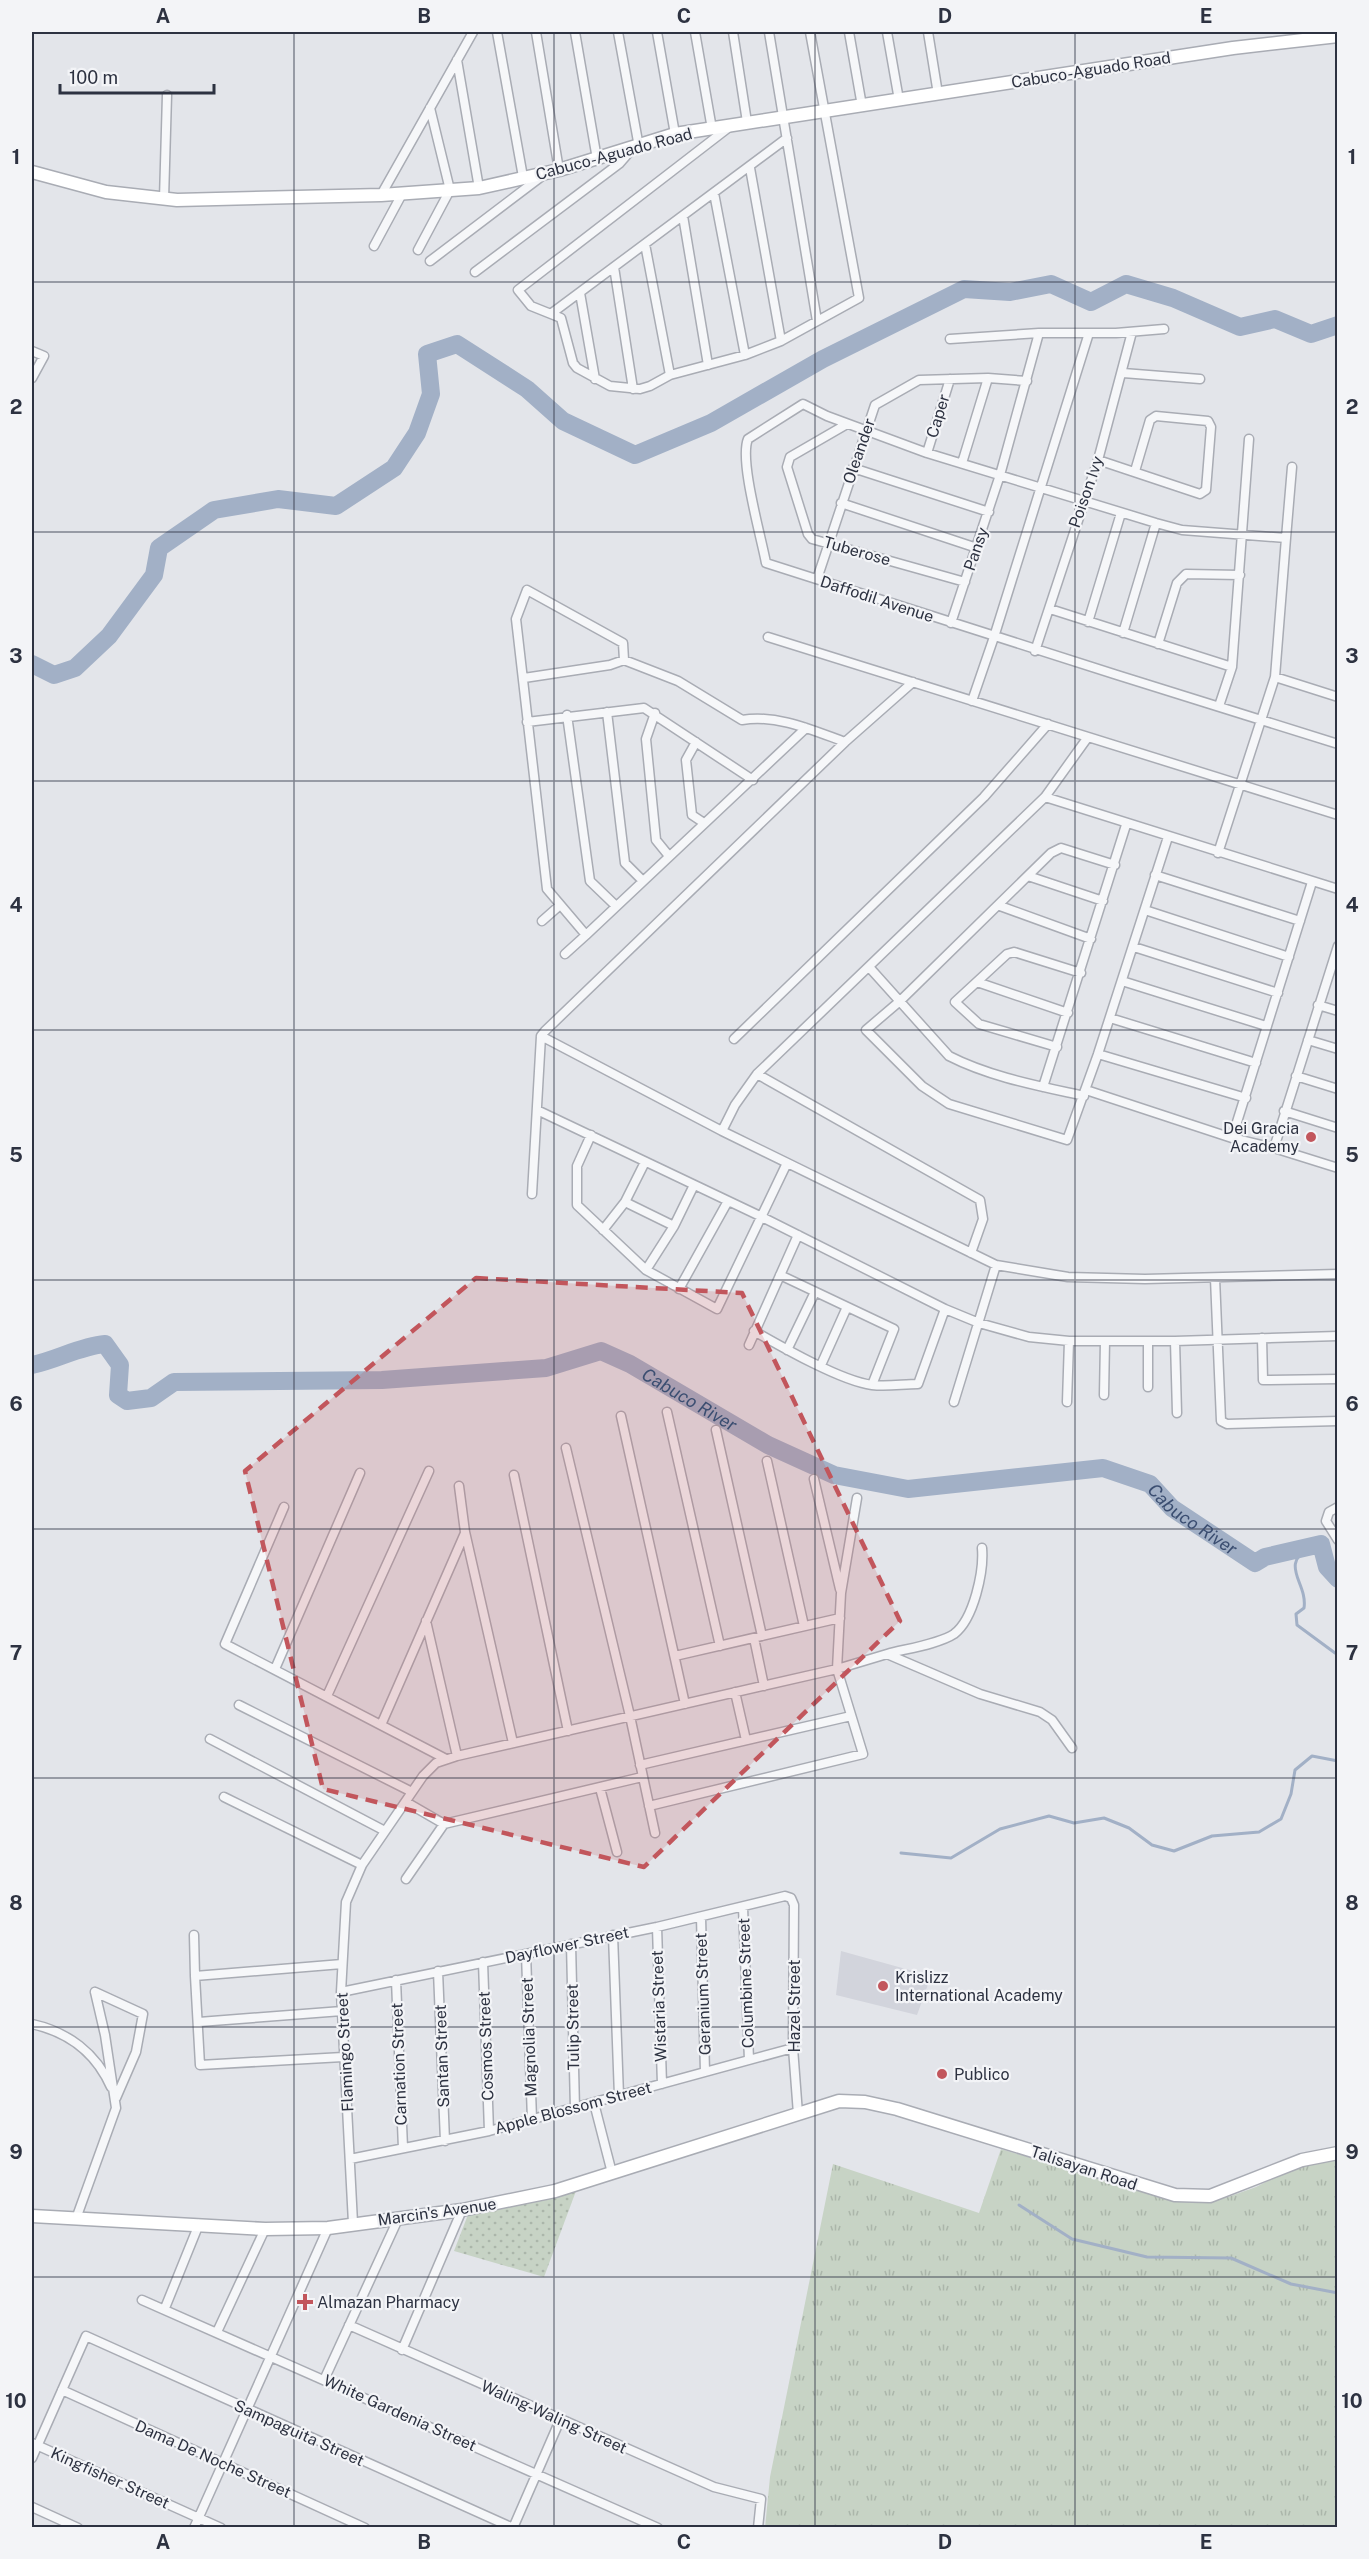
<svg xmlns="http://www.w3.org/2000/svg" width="1369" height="2559" viewBox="0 0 1369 2559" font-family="'Public Sans',sans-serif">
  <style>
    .built { fill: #d2d4dc }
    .grass { fill: url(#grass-tufts) }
    .park { fill: url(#park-dots) }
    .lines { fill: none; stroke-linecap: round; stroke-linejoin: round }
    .stream { stroke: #a2b0c6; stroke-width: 3 }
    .river { stroke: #a2b0c6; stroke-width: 18 }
    .street-casing { stroke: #a9acb4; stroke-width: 11 }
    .secondary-casing { stroke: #a9acb4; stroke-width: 15 }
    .street { stroke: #f6f7f9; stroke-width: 8 }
    .secondary { stroke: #fff; stroke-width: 12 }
    .marked { fill: #c2565c; fill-opacity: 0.2; stroke: #c2565c; stroke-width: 4.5; stroke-dasharray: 12 8; stroke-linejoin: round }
    .grid { fill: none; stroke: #2d3241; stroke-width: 1.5; stroke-opacity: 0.55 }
    .poi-dot { fill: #c2565c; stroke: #f3f4f7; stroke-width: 2 }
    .labels { text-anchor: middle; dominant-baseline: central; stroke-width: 4.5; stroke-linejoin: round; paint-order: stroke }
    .street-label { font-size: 16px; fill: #2d3241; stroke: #f3f4f7 }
    .poi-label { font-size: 16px; fill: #2d3241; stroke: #f3f4f7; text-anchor: start }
    .water-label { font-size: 18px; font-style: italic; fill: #3b4e71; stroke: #f3f4f7 }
    .neatline { fill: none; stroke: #2d3241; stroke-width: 2 }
    .grid-label { font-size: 20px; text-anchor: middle; font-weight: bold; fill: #2d3241 }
  </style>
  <defs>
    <pattern id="grass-tufts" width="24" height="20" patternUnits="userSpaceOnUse" patternTransform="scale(1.5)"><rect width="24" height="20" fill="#c7d3c5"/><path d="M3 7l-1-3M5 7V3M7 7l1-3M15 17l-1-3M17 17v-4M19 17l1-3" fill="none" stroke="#abb6aa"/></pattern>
    <pattern id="park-dots" width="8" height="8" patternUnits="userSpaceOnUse" patternTransform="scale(1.5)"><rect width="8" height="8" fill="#c7d3c5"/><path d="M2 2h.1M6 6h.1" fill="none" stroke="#abb6aa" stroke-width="1.8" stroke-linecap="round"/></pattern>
  </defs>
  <rect width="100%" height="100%" fill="#e3e5ea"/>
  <path class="built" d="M841,1951l90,25 -14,39 -81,-20z"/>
  <path class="grass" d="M1001,2149l142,43 63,9 22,-4 28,-10 35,-18 46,-12v370l-572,1 5,-51 63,-313 146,49z"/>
  <path class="park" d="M576,2191l-32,86 -90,-26 15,-39z"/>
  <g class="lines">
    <path class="stream" d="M1312,1546c-35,19 -4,36 -8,62l-8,6 1,11 38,28
      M901,1853l50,5 49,-29 49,-13 25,7 30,-5 25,10 23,17 22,6 38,-15 47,-4 22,-13 10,-25 4,-24 17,-14 26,5
      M1019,2205l53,34 75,18 84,1 60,26 47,9"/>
    <g class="river">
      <path d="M32,664l22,11 21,-7 34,-32 45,-61 5,-27 55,-38 64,-11 58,7 58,-38 23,-35 14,-39 -4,-40 30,-10 70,45 36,32 72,34 76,-32 112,-64 141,-70 46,3 41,-8 40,18 35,-18 47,14 67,29 35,-8 36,15 27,-9"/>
      <path id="s1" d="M32,1365c25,-5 48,-19 73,-21l15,21 -2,30 9,6 24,-3 23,-16 208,-2 164,-12 55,-17 29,13 138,81 66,30 74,14 195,-21 47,16 22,24 83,55 10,-6 56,-13 6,23 11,12"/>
    </g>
    <defs>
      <path id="street" d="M497,32l26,145
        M536,32l23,138
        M575,32l22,127
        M618,32l21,115
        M657,32l18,102
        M695,32l17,97
        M733,32l14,90
        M769,32l48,289
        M849,32l13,74
        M887,32l12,68
        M928,32l10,62
        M457,60l22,128
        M728,128l-210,162 13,16 30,12 12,45 4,5 33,18 30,3 10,-3 20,-11 75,-20 36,-14 78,-43 -49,-266
        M750,168l31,173
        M714,193l31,162
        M381,195l92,-163
        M164,199l3,-104
        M683,216l25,149
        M645,244l25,131
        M374,246l28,-52
        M418,250l32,-60 -20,-82
        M430,261l112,-85
        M614,267l19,122
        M475,272l145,-109 13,-15
        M580,293l15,86
        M552,313l235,-175
        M950,339l89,-6h77l48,-4
        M32,351l12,5 -12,22
        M1123,373l77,6
        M847,424l-57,33 -3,10 21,67 4,5 153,43
        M927,453l23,-74
        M1098,460l102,34 6,-4 5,-63 -3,-6 -52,-5 -6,4 -15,51
        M962,463l26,-85
        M853,468l136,44
        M841,503l136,45
        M1286,538l6,-71
        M817,579l58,-174 44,-25 69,-2 39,3
        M1050,609l182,58
        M1088,622l33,-109
        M951,623l49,-148 39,-142
        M1123,633l33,-110
        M768,637l570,178
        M1158,644l19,-61 9,-9 54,1
        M1035,651l63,-191 34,-128
        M624,660l-1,-17 -96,-53 -11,29 31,270 39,46 220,-207
        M1275,677l63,20
        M524,678l86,-13 14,-5 54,21 64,39c35,-6 70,10 103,22
        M972,701l22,-64 95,-304
        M1219,706l13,-39 17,-228
        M607,712l18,151 18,18
        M655,713l-9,26 10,101 13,16
        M567,715l23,166 26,25
        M527,722l117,-14 109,72
        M696,742l-10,18 6,55 12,8
        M1045,797l293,92
        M1218,853l57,-176 11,-139 -104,-8 -26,-7 -229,-70 -100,-37 -24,-12 -55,35c-9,21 13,97 18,124 190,61 381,122 572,181
        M1115,865l-54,-17 -10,5 -151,148 -34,29 56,56 27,18 118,36 31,-86 70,-217
        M1155,875l145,46
        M1028,876l75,25
        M1000,906l91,33
        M1145,910l144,47
        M542,921l17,-15
        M1134,947l144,46
        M565,954l21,-19
        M869,967l80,89c41,21 90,30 135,40
        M1122,981l144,45
        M977,982l91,31
        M1318,1005l20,6
        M1110,1018l146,45
        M541,1036l181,95 274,134 72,12 77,2 193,-5
        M734,1039l250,-242 64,-73
        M1308,1040l30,9
        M1057,1047l-78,-23 -24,-22 52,-48 7,-2 67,21
        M1098,1054l148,44
        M757,1074l223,126 3,19 -12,34
        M1296,1076l42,13
        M1043,1087l83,-262
        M1086,1090l146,48 42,10 64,20
        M537,1110l225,107 183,92 34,14 50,14 40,4h106l163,-5
        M1284,1111l54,17
        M722,1131l13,-26 22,-31 288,-277 43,-60
        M591,1135l-14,31v39l69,65 71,39 70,-146
        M1232,1138l80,-256
        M1274,1148l64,-202
        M532,1194l9,-158 4,-5 300,-289 68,-60
        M625,1202l49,24
        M603,1230l22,-28 20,-40
        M646,1270l28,-44 20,-41
        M780,1275l114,54 -22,56
        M1215,1278l6,143 6,3 111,-3
        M679,1289l49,-88
        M754,1331c28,16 87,50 118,54 15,2 31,-1 46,-1l27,-75
        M1262,1338l1,42 75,-1
        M1148,1341v46
        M1175,1341l2,72
        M749,1345l49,-110
        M787,1350l28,-58
        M821,1365l26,-58
        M1104,1395l1,-54
        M954,1402l42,-137
        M1067,1402l2,-61
        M667,1412l53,234
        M621,1416l64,288
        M716,1430l46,206
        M566,1448l64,268 25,117
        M767,1461l37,165
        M514,1475l54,256
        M814,1479l26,110
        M459,1486l6,46 48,211
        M284,1507l-59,137 221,115
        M1338,1507l-9,5 -3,9 12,19
        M426,1621l31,135
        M754,1638l10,48
        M887,1654c18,-5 52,-10 67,-20 20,-15 30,-63 28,-86
        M675,1656l165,-38
        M275,1669l85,-196
        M735,1692l11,48
        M327,1696l102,-225
        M239,1705l173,87
        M381,1725l84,-192
        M210,1739l175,92
        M640,1765l211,-49
        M600,1788l17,64
        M224,1797l138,68
        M406,1802l38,22 198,-47
        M649,1806l214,-52 -26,-85 4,-76 16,-95
        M406,1879l38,-55
        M743,1907l6,153
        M701,1917l4,155
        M657,1927l5,157
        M194,1935l1,41
        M613,1935l6,161
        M571,1944l4,165
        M526,1954l6,165
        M483,1962l6,169
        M342,1964l-147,12 5,89 143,-8
        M438,1971l7,170
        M396,1980l7,168
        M95,1992l48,22 -7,38 -20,46
        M341,1992l316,-65 128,-31 6,2 3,7 -1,143 5,66
        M199,2022l143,-11
        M32,2024c36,8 64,29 79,63
        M594,2103l18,70
        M350,2159l139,-28 304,-83
        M77,2216l39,-108 -11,-73 -10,-43
        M353,2223l-12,-231 5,-90 16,-37 61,-89 13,-13 21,-7 380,-87 50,-15 93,40 60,18 12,8 20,28
        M142,2300l516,228
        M165,2308l34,-84
        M349,2325l365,162 47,12 -3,29
        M217,2332l48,-103
        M402,2350l60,-140
        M324,2380l75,-163
        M62,2390l303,138
        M32,2443l189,85
        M32,2458l54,-122 427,192 47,-108
        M32,2507l46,21
        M194,2528l134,-300"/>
      <path id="secondary" d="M32,172l74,20 71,8 204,-5 98,-7 80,-18 116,-36 558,-86 105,-12
        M32,2216l233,13 63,-1 134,-18 93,-19 284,-90 26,1 32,7 278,86 35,1 92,-36 36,-7"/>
    </defs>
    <use href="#street" class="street-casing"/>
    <use href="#secondary" class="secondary-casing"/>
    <use href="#street" class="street"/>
    <use href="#secondary" class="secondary"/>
  </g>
  <path class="marked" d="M476,1278l266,15 158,328 -256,246 -321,-78 -78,-318z"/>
  <path class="grid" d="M294,32v2496M554,32v2496M815,32v2496M1075,32v2496M32,282h1306M32,532h1306M32,781h1306M32,1030h1306M32,1280h1306M32,1529h1306M32,1778h1306M32,2027h1306M32,2277h1306"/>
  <g class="poi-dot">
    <circle cx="1311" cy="1137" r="6"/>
    <circle cx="883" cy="1986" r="6"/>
    <circle cx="942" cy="2074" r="6"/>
    <path d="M302 2293h6v6h6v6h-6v6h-6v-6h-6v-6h6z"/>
  </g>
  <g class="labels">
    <g class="street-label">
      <text transform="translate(1091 70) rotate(-9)">Cabuco-Aguado Road</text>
      <text transform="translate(614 154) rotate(-15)">Cabuco-Aguado Road</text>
      <text transform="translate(938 416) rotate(-73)">Caper</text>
      <text transform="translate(859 451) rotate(-71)">Oleander</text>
      <text transform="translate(1086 492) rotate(-71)">Poison Ivy</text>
      <text transform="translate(976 549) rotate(-71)">Pansy</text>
      <text transform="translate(857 551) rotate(16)">Tuberose</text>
      <text transform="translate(877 599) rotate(18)">Daffodil Avenue</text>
      <text transform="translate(567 1945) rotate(-12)">Dayflower Street</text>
      <text transform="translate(746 1983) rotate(-92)">Columbine Street</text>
      <text transform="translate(703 1994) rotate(-92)">Geranium Street</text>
      <text transform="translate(659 2006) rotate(-92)">Wistaria Street</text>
      <text transform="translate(794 2006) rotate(-90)">Hazel Street</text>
      <text transform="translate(573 2027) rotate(-91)">Tulip Street</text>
      <text transform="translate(529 2037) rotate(-92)">Magnolia Street</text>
      <text transform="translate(486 2046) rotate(-92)">Cosmos Street</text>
      <text transform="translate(345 2052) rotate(-93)">Flamingo Street</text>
      <text transform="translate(442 2056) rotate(-92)">Santan Street</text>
      <text transform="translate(399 2064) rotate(-92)">Carnation Street</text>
      <text transform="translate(573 2108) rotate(-15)">Apple Blossom Street</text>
      <text transform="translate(1084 2168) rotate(18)">Talisayan Road</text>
      <text transform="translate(437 2212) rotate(-8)">Marcin's Avenue</text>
      <text transform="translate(400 2413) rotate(24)">White Gardenia Street</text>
      <text transform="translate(554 2417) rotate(24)">Waling-Waling Street</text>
      <text transform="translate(299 2433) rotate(24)">Sampaguita Street</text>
      <text transform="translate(213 2459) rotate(24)">Dama De Noche Street</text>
      <text transform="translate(110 2478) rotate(24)">Kingfisher Street</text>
    </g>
    <g class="poi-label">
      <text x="1299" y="1128" text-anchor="end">Dei Gracia<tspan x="1299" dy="18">Academy</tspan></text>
      <text x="895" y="1977">Krislizz<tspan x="895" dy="18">International Academy</tspan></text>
      <text x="954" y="2074">Publico</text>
      <text x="317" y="2302">Almazan Pharmacy</text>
    </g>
    <g class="water-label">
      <text stroke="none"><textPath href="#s1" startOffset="726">Cabuco River</textPath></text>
      <text stroke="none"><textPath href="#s1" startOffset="1266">Cabuco River</textPath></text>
    </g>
  </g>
  <rect width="1369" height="2559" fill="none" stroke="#f3f4f7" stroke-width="66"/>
  <path d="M60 84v9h154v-9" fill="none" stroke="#2d3241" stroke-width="3"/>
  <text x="69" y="84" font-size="18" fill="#2d3241" stroke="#f3f4f7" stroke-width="4.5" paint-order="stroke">100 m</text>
  <rect x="33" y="33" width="1303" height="2493" class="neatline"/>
  <g class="grid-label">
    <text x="163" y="23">A</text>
    <text x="424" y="23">B</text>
    <text x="684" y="23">C</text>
    <text x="945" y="23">D</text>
    <text x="1206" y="23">E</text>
    <text x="16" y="164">1</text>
    <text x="1352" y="164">1</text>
    <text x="16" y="414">2</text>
    <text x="1352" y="414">2</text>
    <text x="16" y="663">3</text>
    <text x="1352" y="663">3</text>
    <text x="16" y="912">4</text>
    <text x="1352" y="912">4</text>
    <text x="16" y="1162">5</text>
    <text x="1352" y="1162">5</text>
    <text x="16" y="1411">6</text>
    <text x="1352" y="1411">6</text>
    <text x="16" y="1660">7</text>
    <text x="1352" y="1660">7</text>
    <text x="16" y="1910">8</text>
    <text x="1352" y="1910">8</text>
    <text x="16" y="2159">9</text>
    <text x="1352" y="2159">9</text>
    <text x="16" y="2408">10</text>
    <text x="1352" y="2408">10</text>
    <text x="163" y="2549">A</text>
    <text x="424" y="2549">B</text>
    <text x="684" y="2549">C</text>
    <text x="945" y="2549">D</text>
    <text x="1206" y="2549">E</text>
  </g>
</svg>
